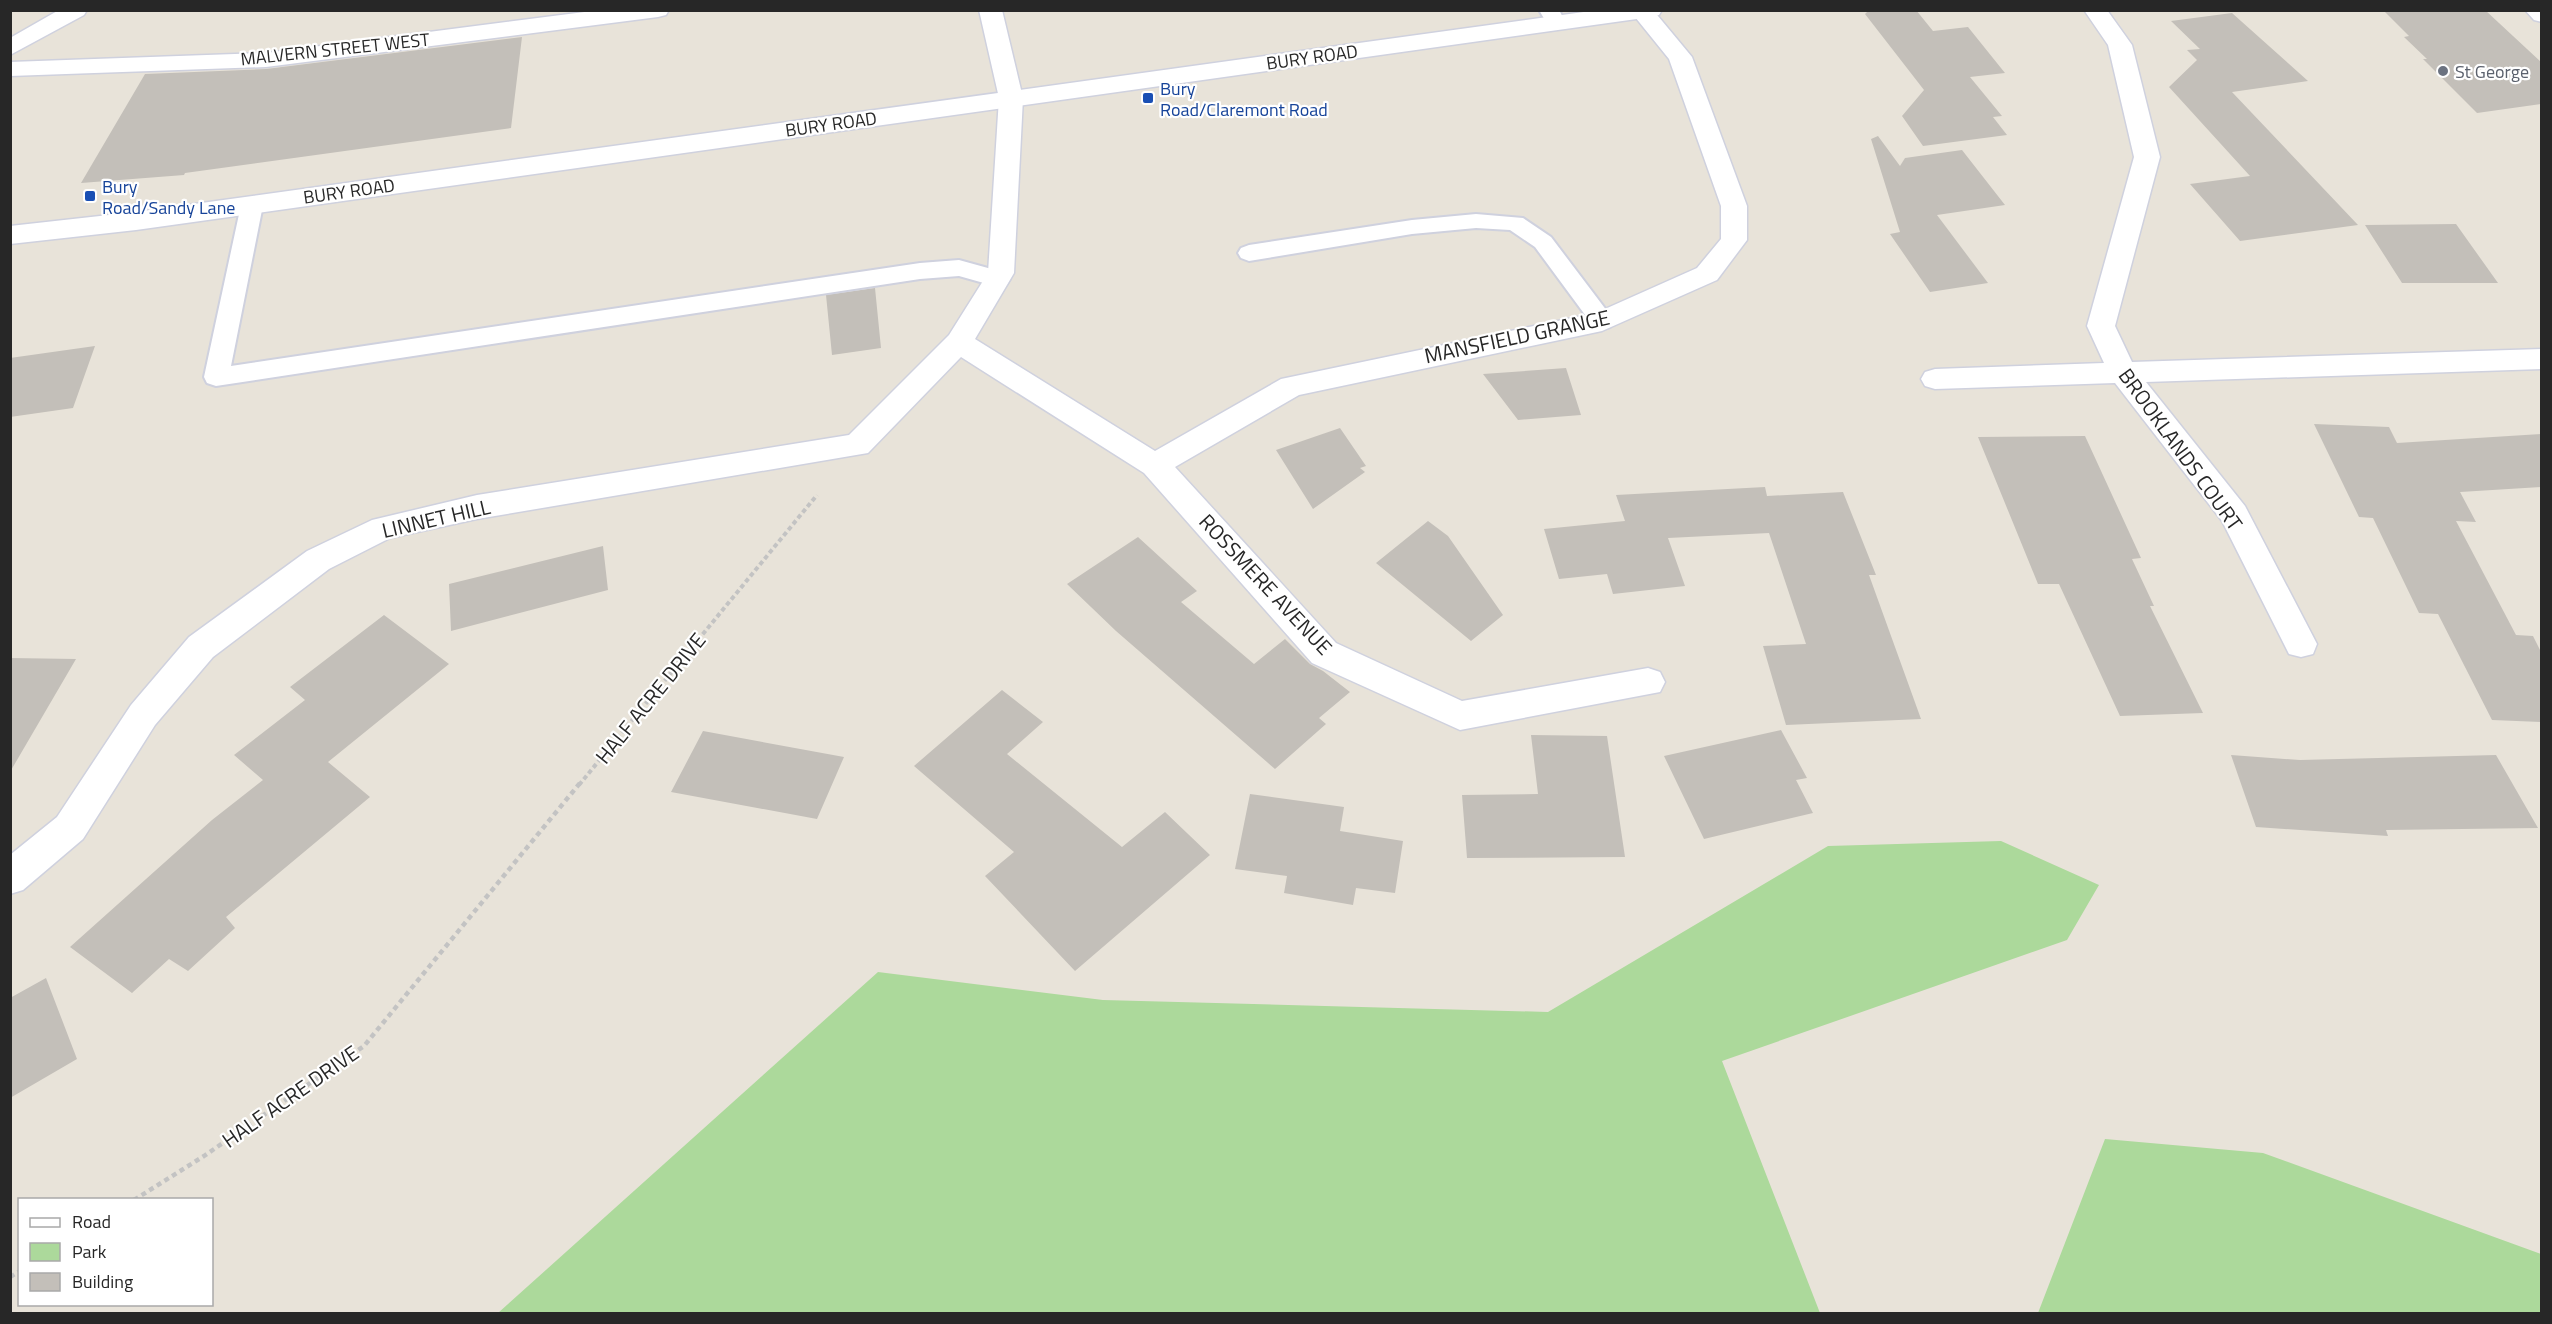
<svg xmlns="http://www.w3.org/2000/svg" width="2552" height="1324" viewBox="0 0 2552 1324" font-family="'Titillium Web',sans-serif">
  <style>
    .green { fill: #acd99b }
    .building { fill: #c3bfb9 }
    .lines { fill: none; stroke-linecap: round; stroke-linejoin: round }
    .service-casing { stroke: #cfd1de; stroke-width: 4 }
    .minor-casing { stroke: #cfd1de; stroke-width: 3 }
    .secondary-casing { stroke: #cfd1de; stroke-width: 3 }
    .path-far1 { stroke: #c3c3c3; stroke-width: 4; stroke-dasharray: 4.5 3; stroke-linecap: butt }
    .path { stroke: #c3c3c3; stroke-width: 4.5; stroke-dasharray: 5 4; stroke-linecap: butt }
    .service { fill: #fff; fill-rule: evenodd }
    .minor { fill: #fff; fill-rule: evenodd }
    .secondary { fill: #fff; fill-rule: evenodd }
    .worship-dot { fill: #6b7280; stroke: #fff; stroke-width: 2 }
    .transit-dot { fill: #1a4fb4; stroke: #fff; stroke-width: 2 }
    .labels { text-anchor: middle; dominant-baseline: central; stroke-width: 4.5; stroke-linejoin: round; paint-order: stroke }
    .far-street-label { font-size: 18px; fill: #272727; stroke: #fff }
    .far-worship-label { font-size: 18px; fill: #5b616d; stroke: #fff; text-anchor: start }
    .far-transit-label { font-size: 18px; fill: #164399; stroke: #fff; text-anchor: start }
    .street-label { font-size: 21px; fill: #272727; stroke: #fff }
  </style>
  <rect width="100%" height="100%" fill="#e8e3d9"/>
  <path class="green" d="M2001,841l98,44 -32,55 -345,121 98,252h-1322l380,-341 225,28 445,12 280,-166z
    M2105,1139l158,14 278,101v59h-503z"/>
  <path class="building" d="M1869,10h47l17,21 35,-4 37,46 -35,4 32,39 -9,1 14,18 -84,11 -21,-30 22,-26 -59,-76z
    M2383,10h102l56,52v42l-64,9 -54,-54h4l-23,-22 5,-1z
    M2232,13l76,68 -76,11 126,133 -118,16 -50,-57 60,-8 -81,-89 28,-27 -10,-10 13,-1 -29,-28z
    M522,37l-11,91 -326,45 -1,2 -103,8 64,-109 121,-5z
    M1878,136l22,30 5,-8 57,-8 43,55 -68,10 51,68 -58,9 -40,-58 10,-2 -29,-93z
    M2456,224l42,59h-96l-37,-58z
    M875,288l6,60 -49,7 -6,-60z
    M95,346l-22,62 -63,9v-59z
    M1566,368l15,47 -63,5 -35,-46z
    M2314,424l75,3 8,16 144,-9v53l-81,5 16,30 -20,-1 60,114 17,1 8,16v70l-49,-2 -54,-106 -19,-1 -46,-95 -14,-1z
    M1340,428l26,38 -6,2 5,4 -52,37 -37,-59z
    M2085,436l56,122 -9,1 22,47h-4l53,107 -83,3 -61,-132h-21l-60,-147z
    M1765,487l2,9 76,-4 33,83h-7l52,144 -135,6 -23,-79 43,-2 -37,-111 -101,5 17,48 -72,8 -6,-20 -48,5 -15,-50 81,-8 -9,-26z
    M1428,521l20,15 55,79 -32,26 -95,-78z
    M1138,537l59,54 -16,11 73,62 31,-25 25,25 13,7 27,21 -31,26 7,6 -51,45 -159,-138 -49,-47z
    M603,546l5,44 -157,41 -2,-47z
    M384,615l65,49 -121,98 42,35 -144,120 9,11 -47,43 -19,-12 -37,34 -62,-46 142,-127 51,-40 -29,-25 71,-55 -15,-13z
    M10,658l66,1 -66,113z
    M1002,690l41,32 -36,32 115,93 43,-35 45,43 -135,116 -90,-95 29,-24 -100,-86z
    M1781,730l26,48 -11,2 17,33 -109,26 -40,-83z
    M703,731l141,26 -27,62 -146,-27z
    M1531,735l76,1 18,121 -158,1 -5,-63 76,-1z
    M2231,755l69,5 196,-5 42,73 -152,2 2,6 -132,-9z
    M1250,794l94,13 -4,24 63,10 -8,52 -39,-5 -3,17 -69,-12 3,-17 -52,-7z
    M46,978l31,81 -67,39v-100z"/>
  <g class="lines">
    <defs>
      <path id="service" d="M1539,10h20l7,13 -3,4h-14z
        M252,198l8,2 3,5 -32,161 689,-103 39,-3 47,13 4,6 -4,6 -8,2 -39,-11 -39,3 -704,107 -9,-3 -3,-6 37,-172 3,-5z
        M1476,214l47,4 28,19 59,78 4,6 -4,6 -8,2 -8,-2 -59,-80 -25,-17 -34,-2 -64,6 -163,27 -8,-3 -3,-5 3,-5 8,-3 163,-25z"/>
      <path id="minor" d="M600,10h69l-3,5 -8,2 -392,50 -256,9v-14l256,-9z
        M979,10h23l21,88 -9,175 -39,66 180,112 126,-72 315,-66 101,-45 24,-29v-33l-52,-147 -38,-47 22,-2 39,47 55,149v34l-30,40 -115,51 -303,64 -124,72 161,176 126,58 186,-33 12,4 5,10 -5,10 -200,38 -148,-67 -168,-190 -183,-116 -93,96 -391,66 -87,19 -61,31 -116,88 -58,68 -72,114 -60,51 -13,4v-39l47,-38 74,-112 58,-68 118,-86 65,-31 105,-25 372,-60 100,-100 39,-62 11,-175z
        M2084,10h23l25,35 28,112 -45,169 17,36 410,-13v20l-396,13 99,124 72,138 -4,10 -12,3 -12,-3 -67,-133 -107,-138 -180,6 -10,-3 -4,-7 4,-7 10,-3 169,-6 -17,-37 47,-169 -26,-112z
        M2525,10h17v12l-8,-2z"/>
      <path id="secondary" d="M59,10h28l-3,5 -74,40v-17z
        M1598,10h64l-3,5 -8,2 -1515,213 -126,14v-18l126,-14z"/>
    </defs>
    <use href="#service" class="service-casing"/>
    <use href="#minor" class="minor-casing"/>
    <use href="#secondary" class="secondary-casing"/>
    <path class="path-far1" d="M579,785l238,-290"/>
    <path class="path" d="M134,1200l70,-44 160,-110 216,-263
      M10,1277l10,-6"/>
    <use href="#service" class="service"/>
    <use href="#minor" class="minor"/>
    <use href="#secondary" class="secondary"/>
  </g>
  <circle class="worship-dot" cx="2443" cy="71" r="6"/>
  <g class="transit-dot">
    <rect x="1142" y="92" width="12" height="12" rx="3"/>
    <rect x="84" y="190" width="12" height="12" rx="3"/>
  </g>
  <g class="labels">
    <g class="far-street-label">
      <text transform="translate(335 49) rotate(-6)">MALVERN STREET WEST</text>
      <text transform="translate(1312 57) rotate(-8)">BURY ROAD</text>
      <text transform="translate(831 124) rotate(-8)">BURY ROAD</text>
      <text transform="translate(349 191) rotate(-8)">BURY ROAD</text>
    </g>
    <g class="far-worship-label">
      <text x="2455" y="71">St George</text>
    </g>
    <g class="far-transit-label">
      <text x="1160" y="88">Bury<tspan x="1160" dy="21">Road/Claremont Road</tspan></text>
      <text x="102" y="186">Bury<tspan x="102" dy="21">Road/Sandy Lane</tspan></text>
    </g>
    <g class="street-label">
      <text transform="translate(1517 336) rotate(-12)">MANSFIELD GRANGE</text>
      <text transform="translate(2181 449) rotate(54)">BROOKLANDS COURT</text>
      <text transform="translate(436 518) rotate(-13)">LINNET HILL</text>
      <text transform="translate(1266 584) rotate(47)">ROSSMERE AVENUE</text>
      <text transform="translate(650 698) rotate(-51)">HALF ACRE DRIVE</text>
      <text transform="translate(290 1096) rotate(-35)">HALF ACRE DRIVE</text>
    </g>
  </g>
  <rect width="2552" height="1324" fill="none" stroke="#272727" stroke-width="24"/>
  <rect x="18" y="1198" width="195" height="108" fill="#ffffff" stroke="#a9a9a9" stroke-width="1.5"/>
  <rect x="30" y="1218" width="30" height="9" fill="#ffffff" stroke="#a9a9a9" stroke-width="1.5"/>
  <text x="72" y="1228" font-size="18" fill="#272727">Road</text>
  <rect x="30" y="1243" width="30" height="18" fill="#acd99b" stroke="#a9a9a9" stroke-width="1.5"/>
  <text x="72" y="1258" font-size="18" fill="#272727">Park</text>
  <rect x="30" y="1273" width="30" height="18" fill="#c3bfb9" stroke="#a9a9a9" stroke-width="1.5"/>
  <text x="72" y="1288" font-size="18" fill="#272727">Building</text>
</svg>
